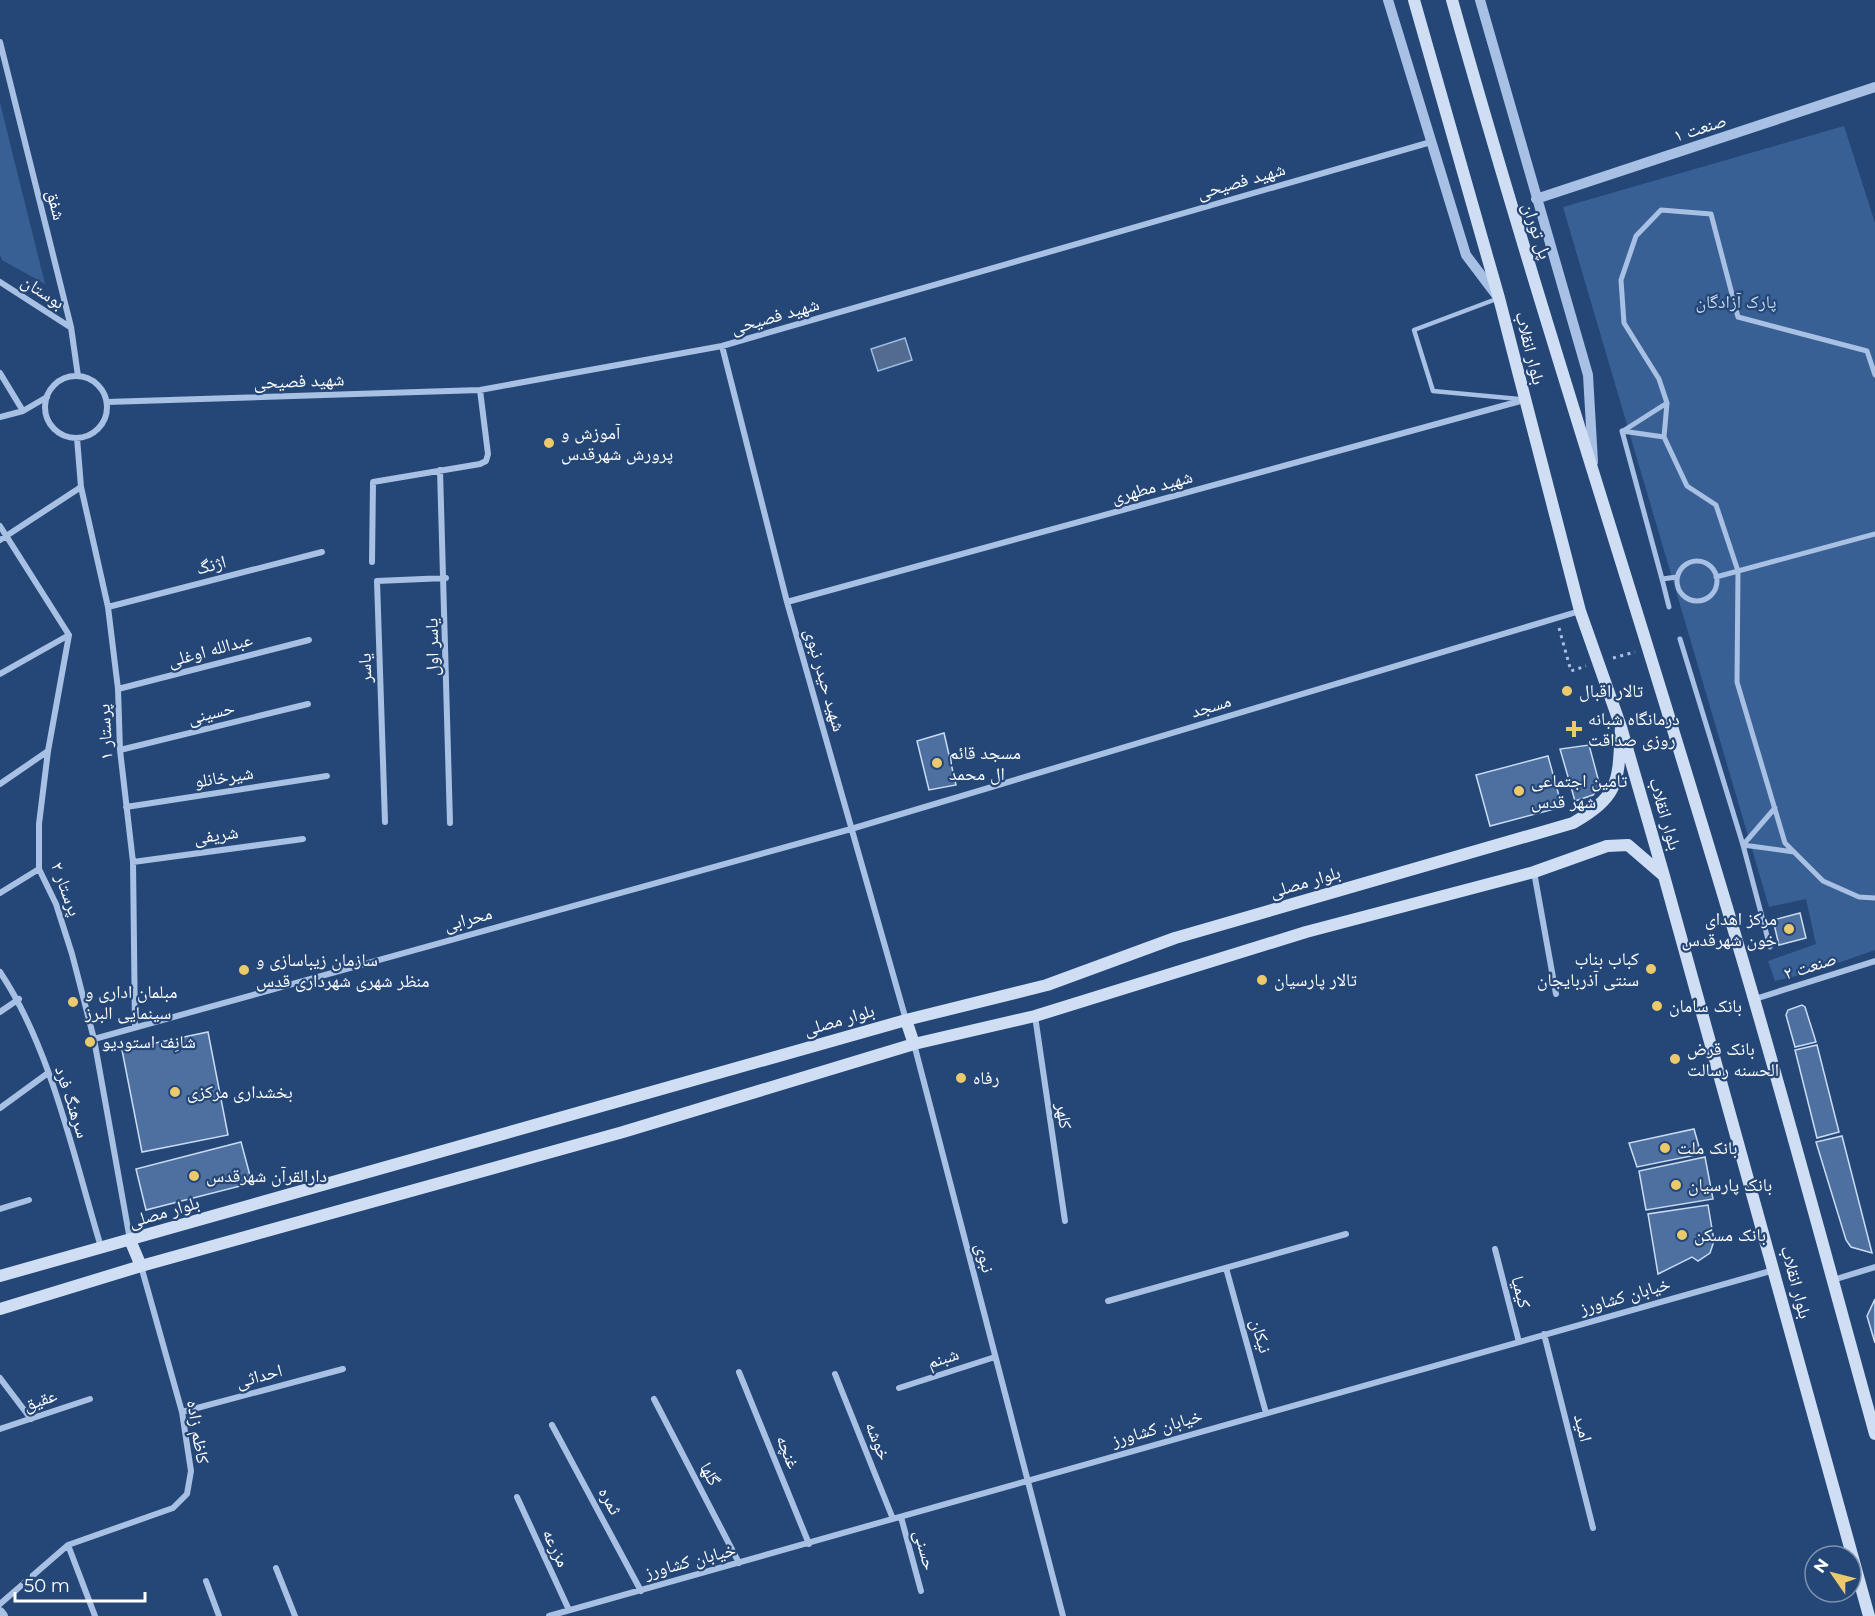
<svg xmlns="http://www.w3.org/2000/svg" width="1875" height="1616" viewBox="0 0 1875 1616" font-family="Montserrat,'Noto Naskh Arabic',sans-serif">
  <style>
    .green { fill: #396094 }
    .water { fill: #536b8f; stroke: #9bbbe3; stroke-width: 1.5 }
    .building { fill: #4e70a1; stroke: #c9dbf2; stroke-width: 1.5 }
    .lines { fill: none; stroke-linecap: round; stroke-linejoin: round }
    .path { stroke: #a7c0e3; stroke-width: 3; stroke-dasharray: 3 4.5; stroke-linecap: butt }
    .service { stroke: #a7c0e3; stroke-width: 4.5 }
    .pedestrian { stroke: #a7c0e3; stroke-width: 5 }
    .minor { stroke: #a7c0e3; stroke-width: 6 }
    .tertiary { stroke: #a7c0e3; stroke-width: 10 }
    .secondary { stroke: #cfdef3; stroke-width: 12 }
    .poi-dot { fill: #ecca6c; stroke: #254777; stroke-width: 2 }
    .labels { text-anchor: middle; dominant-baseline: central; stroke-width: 4.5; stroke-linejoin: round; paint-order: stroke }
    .street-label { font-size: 18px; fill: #fff; stroke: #254777 }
    .park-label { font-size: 18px; fill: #c9dbf2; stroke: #254777 }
    .poi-label { font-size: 18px; fill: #fff; stroke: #254777; text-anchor: start }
  </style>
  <rect width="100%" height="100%" fill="#254777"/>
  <path class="green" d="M0,103l45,181 -43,-24 -2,-5z
    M1844,126l31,97v727l-66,23 -34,8 -7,-20 48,-17 -10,-45 -37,8 -206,-700z"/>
  <path class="water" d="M905,338l7,22 -34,11 -7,-22z"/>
  <path class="building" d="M944,733l12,52 -27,5 -12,-49z
    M1589,745l11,41 -7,9 -18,6 -15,-52z
    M1548,756l14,51 -72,19 -14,-51z
    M1800,913l6,25 -27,7 -6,-25z
    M1802,1005l3,2 11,35 -21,5 -9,-32 2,-5z
    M208,1032l20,103 -86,17 -20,-102z
    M1817,1045l22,87 -22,6 -22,-88z
    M1694,1129l7,25 -64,13 -8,-24z
    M1842,1136l30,117 -21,-6 -5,-7 -30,-98z
    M241,1142l11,41 -106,27 -10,-41z
    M1705,1157l8,42 -67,11 -7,-39z
    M1708,1205l6,36 -4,12 -12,8 -6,-4 -34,17 -10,-60z
    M1875,1299v44l-8,-27z"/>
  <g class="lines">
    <path class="path" d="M1559,628l12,43 15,-5
      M1613,658l22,-6"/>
    <path class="service" d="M1499,298l-85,32 19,61 86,8"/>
    <path class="pedestrian" d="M1623,431l44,-28
      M1664,437l23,49 29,19 22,66 -1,111 48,161 38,38 36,16 16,1
      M1677 581a20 20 0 1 1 40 0a20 20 0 1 1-40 0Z
      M1716,577l159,-43
      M1662,579l-40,-148 42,6 3,-34 -8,-24 -35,-56 -3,-43 15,-44 25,-26 50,4 27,103 129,34 8,24
      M1669,607l-7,-28 15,-2
      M1680,639l63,206 27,102
      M1743,845l51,7
      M1743,845l32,-37"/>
    <path class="minor" d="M0,42l71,285 7,49
      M0,282l70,45
      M722,346l65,256 119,418
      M0,373l23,38
      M45 407a31 31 0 1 1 62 0a31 31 0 1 1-62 0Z
      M107,402l373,-12 242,-44 709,-204
      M0,417l23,-6 24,-14
      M77,438l4,49 27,120 10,82 2,61 13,112 2,165
      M440,470l10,353
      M0,526l69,109 -21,116 -9,73v45l17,35 16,50 22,85 36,201
      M0,540l81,-53
      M372,562l1,-80 107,-18 6,-3 2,-7 -8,-64
      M787,602l737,-202
      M108,607l214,-55
      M0,674l69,-39
      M118,689l191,-49
      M120,750l188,-46
      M0,784l48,-33
      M126,807l201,-31
      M385,822l-8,-241 69,-3
      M133,862l170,-23
      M1534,872l22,122
      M0,893l39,-24
      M0,972c51,76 74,186 101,275
      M1755,999l120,-38
      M0,1012l19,-13
      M1035,1016l30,205
      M94,1039l757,-210 729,-218
      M914,1044l149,572
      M0,1108l48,-35
      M0,1209l29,-9
      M1495,1249l24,93
      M1226,1268l40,145
      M1833,1280l42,-13
      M1108,1301l238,-67
      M1544,1334l49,194
      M739,1372l70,172
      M835,1374l58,145
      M0,1378l31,41
      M899,1388l96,-31
      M654,1399l85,164
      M182,1412l161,-43
      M552,1425l89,166
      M0,1429l90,-30
      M517,1497l52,113
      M901,1517l20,74
      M68,1545l27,71
      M276,1568l19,48
      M206,1581l13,35
      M0,1604l68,-59 105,-37 14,-14 4,-23 -9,-59 -41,-146
      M549,1616l1225,-346"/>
    <path class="tertiary" d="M1388,0l78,255 31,41
      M1480,0l108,375 5,87
      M1536,199l339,-112
      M0,1612l3,4"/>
    <path class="secondary" d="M1414,0l85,298 81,313 41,116 43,149 205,740
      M1452,0c94,335 205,665 302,999 42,145 81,290 121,435
      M906,1020l8,24
      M130,1240l11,26
      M0,1276l906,-256 141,-35 128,-47 398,-115c49,-28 45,-44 48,-96
      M0,1309l141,-43 482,-134 291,-88 121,-28 271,-84 228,-60 73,-26 21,-1 36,31"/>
  </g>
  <g class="poi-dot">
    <circle cx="549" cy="443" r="6"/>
    <circle cx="1567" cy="691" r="6"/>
    <path d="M1571 720h6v6h6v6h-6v6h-6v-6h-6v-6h6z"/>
    <circle cx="937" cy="763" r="6"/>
    <circle cx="1519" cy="791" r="6"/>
    <circle cx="1789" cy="929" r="6"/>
    <circle cx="1651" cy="969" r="6"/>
    <circle cx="244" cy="970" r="6"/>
    <circle cx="1262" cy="980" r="6"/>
    <circle cx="73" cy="1002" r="6"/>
    <circle cx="1657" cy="1006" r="6"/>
    <circle cx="90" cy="1042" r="6"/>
    <circle cx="1675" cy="1059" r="6"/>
    <circle cx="961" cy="1078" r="6"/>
    <circle cx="175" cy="1092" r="6"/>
    <circle cx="1665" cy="1148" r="6"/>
    <circle cx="194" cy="1176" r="6"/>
    <circle cx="1676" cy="1185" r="6"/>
    <circle cx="1682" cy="1235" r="6"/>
  </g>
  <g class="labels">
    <g class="street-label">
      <text transform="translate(1700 128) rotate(-18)">صنعت ۱</text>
      <text transform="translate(1241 181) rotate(-16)">شهید فصیحی</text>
      <text transform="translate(56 205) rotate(76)">شفق</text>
      <text transform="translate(1537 231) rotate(72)">پل توران</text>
      <text transform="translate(43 292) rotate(33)">بوستان</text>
      <text transform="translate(775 316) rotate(-16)">شهید فصیحی</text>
      <text transform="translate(1530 348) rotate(76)">بلوار انقلاب</text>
      <text transform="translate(299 381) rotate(-2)">شهید فصیحی</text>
      <text transform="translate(1152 487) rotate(-15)">شهید مطهری</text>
      <text transform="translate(211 565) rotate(-15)">اژنگ</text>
      <text transform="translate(432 647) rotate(-91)">یاسر اول</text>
      <text transform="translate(210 650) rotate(-15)">عبدالله اوغلی</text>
      <text transform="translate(365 668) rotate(-92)">یاسر</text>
      <text transform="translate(825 680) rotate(74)">شهید حیدر نبوی</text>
      <text transform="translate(1211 706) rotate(-17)">مسجد</text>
      <text transform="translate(211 713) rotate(-14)">حسینی</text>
      <text transform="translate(105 732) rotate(-93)">پرستار ۱</text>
      <text transform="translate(224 777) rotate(-9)">شیرخانلو</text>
      <text transform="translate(1665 814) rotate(74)">بلوار انقلاب</text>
      <text transform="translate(216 835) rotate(-8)">شریفی</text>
      <text transform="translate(1305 882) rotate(-16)">بلوار مصلی</text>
      <text transform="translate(66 889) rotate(70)">پرستار ۲</text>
      <text transform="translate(468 919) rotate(-15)">محرابی</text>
      <text transform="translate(1810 966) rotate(-18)">صنعت ۲</text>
      <text transform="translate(839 1020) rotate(-16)">بلوار مصلی</text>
      <text transform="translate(72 1102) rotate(72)">سرهنگ فرد</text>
      <text transform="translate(1064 1116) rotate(82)">کلهر</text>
      <text transform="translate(164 1212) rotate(-16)">بلوار مصلی</text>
      <text transform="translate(985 1258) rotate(76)">نبوی</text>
      <text transform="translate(1796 1282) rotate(75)">بلوار انقلاب</text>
      <text transform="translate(1521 1292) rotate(76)">کیمیا</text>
      <text transform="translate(1625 1296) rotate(-16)">خیابان کشاورز</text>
      <text transform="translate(1261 1336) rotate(74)">نیکان</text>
      <text transform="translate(943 1358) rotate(-18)">شبنم</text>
      <text transform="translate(259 1376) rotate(-15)">احداثی</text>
      <text transform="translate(40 1400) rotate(-19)">عقیق</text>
      <text transform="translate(1157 1428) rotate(-16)">خیابان کشاورز</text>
      <text transform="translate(1583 1428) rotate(76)">امید</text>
      <text transform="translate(198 1432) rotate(81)">کاظم زاده</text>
      <text transform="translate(878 1441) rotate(68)">خوشه</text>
      <text transform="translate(788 1452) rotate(68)">غنچه</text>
      <text transform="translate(710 1474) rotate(62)">گلها</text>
      <text transform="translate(610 1501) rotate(62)">ثمره</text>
      <text transform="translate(556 1548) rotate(65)">مزرعه</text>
      <text transform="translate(925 1550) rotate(75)">حسنی</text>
      <text transform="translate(690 1561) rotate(-15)">خیابان کشاورز</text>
    </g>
    <g class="park-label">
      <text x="1736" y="302">پارک آزادگان</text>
    </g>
    <g class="poi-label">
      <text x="561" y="433">آموزش و<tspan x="561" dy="21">پرورش شهرقدس</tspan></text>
      <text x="1579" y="691">تالار اقبال</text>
      <text x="1588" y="719">درمانگاه شبانه<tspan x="1588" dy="21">روزی صداقت</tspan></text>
      <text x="949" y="753">مسجد قائم<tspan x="949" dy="21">ال محمد</tspan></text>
      <text x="1531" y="781">تامین اجتماعی<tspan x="1531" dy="21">شهر قدس</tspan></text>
      <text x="1777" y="919" text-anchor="end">مرکز اهدای<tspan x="1777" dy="21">خون شهرقدس</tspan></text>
      <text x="1639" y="959" text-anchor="end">کباب بناب<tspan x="1639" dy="21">سنتی آذربایجان</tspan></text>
      <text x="256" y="960">سازمان زیباسازی و<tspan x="256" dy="21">منظر شهری شهرداری قدس</tspan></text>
      <text x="1274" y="980">تالار پارسیان</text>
      <text x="85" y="992">مبلمان اداری و<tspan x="85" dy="21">سینمایی البرز</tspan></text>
      <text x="1669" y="1006">بانک سامان</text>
      <text x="102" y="1042">شانِف استودیو</text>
      <text x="1687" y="1049">بانک قرض<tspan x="1687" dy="21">الحسنه رسالت</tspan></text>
      <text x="973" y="1078">رفاه</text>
      <text x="187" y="1092">بخشداری مرکزی</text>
      <text x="1677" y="1148">بانک ملت</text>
      <text x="206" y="1176">دارالقرآن شهرقدس</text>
      <text x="1688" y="1185">بانک پارسیان</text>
      <text x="1694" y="1235">بانک مسکن</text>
    </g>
  </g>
  <g transform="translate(1833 1574) rotate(305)"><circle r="28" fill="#254777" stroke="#7c91ad" stroke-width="1.5"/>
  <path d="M0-4.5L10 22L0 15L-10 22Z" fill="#ecca6c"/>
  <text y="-9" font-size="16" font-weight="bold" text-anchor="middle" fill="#ffffff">N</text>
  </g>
  <path d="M15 1592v9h130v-9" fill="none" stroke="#ffffff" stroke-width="3"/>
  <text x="24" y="1592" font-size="18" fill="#ffffff" stroke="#254777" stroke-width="4.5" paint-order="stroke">50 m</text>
</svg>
